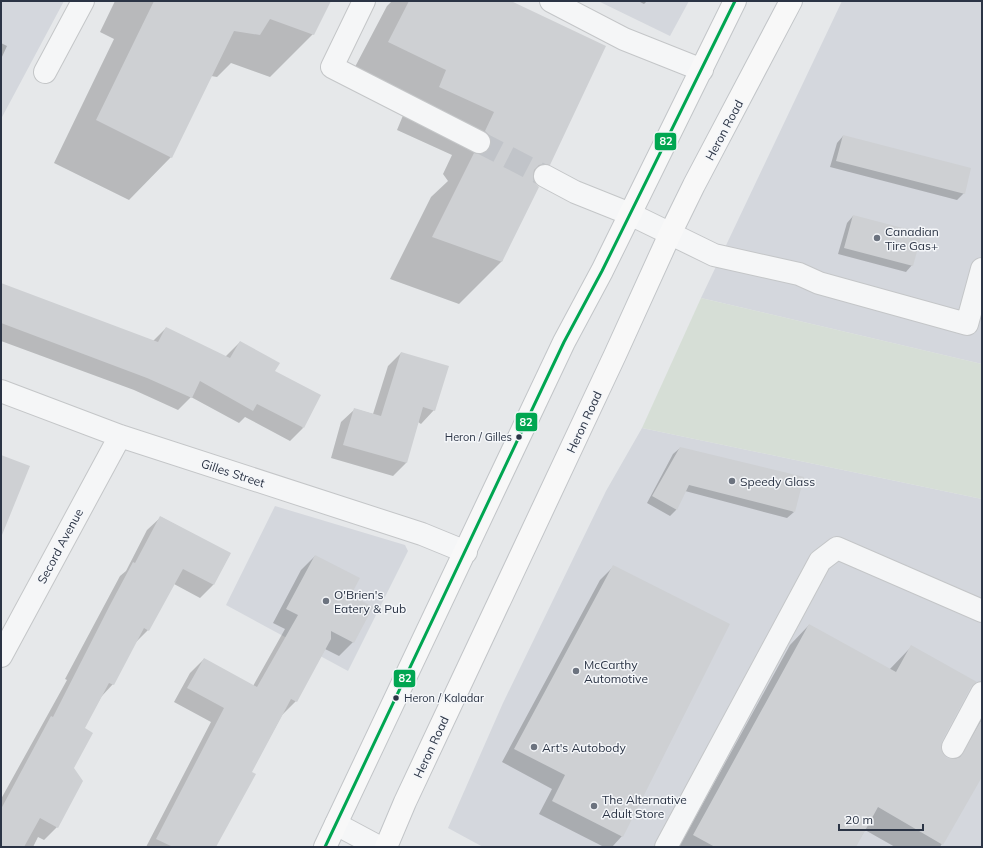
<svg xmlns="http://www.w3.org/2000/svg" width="983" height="848" viewBox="0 0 983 848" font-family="Mulish,sans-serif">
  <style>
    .built { fill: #d4d7dd }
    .green { fill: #d6ded6 }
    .shadow { fill: #0003 }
    .building { fill: #ced0d3 }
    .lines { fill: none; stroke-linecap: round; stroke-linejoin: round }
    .minor-tunnel { stroke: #c1c4c9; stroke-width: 22; stroke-dasharray: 22 11; stroke-linecap: butt }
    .minor-casing { stroke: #c4c6c8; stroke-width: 24 }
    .major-casing { stroke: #c2c5c8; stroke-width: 24 }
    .minor { stroke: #f5f6f7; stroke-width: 22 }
    .major { stroke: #f8f8f8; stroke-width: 22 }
    .bus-1-casing { stroke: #f4f6f9; stroke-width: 6 }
    .bus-1 { stroke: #00a651; stroke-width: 3 }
    .poi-dot { fill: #6c737f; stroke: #f4f6f9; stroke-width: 1.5 }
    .bus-dot { fill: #2b3445; stroke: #f4f6f9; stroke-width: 1.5 }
    .labels { text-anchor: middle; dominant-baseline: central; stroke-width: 3; stroke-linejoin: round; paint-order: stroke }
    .bus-label { font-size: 11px; fill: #2b3445; stroke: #f4f6f9; text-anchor: end }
    .street-label { font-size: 12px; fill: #2b3445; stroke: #f4f6f9 }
    .poi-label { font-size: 12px; fill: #2b3445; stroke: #f4f6f9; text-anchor: start }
    .line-badge { stroke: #f4f6f9; stroke-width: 1.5 }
    .badge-label { font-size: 11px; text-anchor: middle; font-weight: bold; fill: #fff }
  </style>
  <rect width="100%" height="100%" fill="#e6e8ea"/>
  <path class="built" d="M1,1h63l-63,118z
    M598,1h91l-19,35z
    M842,1h140v363l-281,-66z
    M642,428l340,71v348h-499l-35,-19 55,-125 103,-212z
    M275,506l130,39 3,6 -60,120 -122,-66z"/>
  <path class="green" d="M701,298l281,66v135l-340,-71z"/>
  <path class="shadow" d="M115,1h215l-17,33 -43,43 -39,-14 -14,14 -6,-1 -40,81 -42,43 -75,-37 60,-124 -14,-7z
    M392,1h117l40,163 -16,17 -31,80 -43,43 -69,-25 41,-82 17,-16 -5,-7 9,-19 -55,-25 7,-17 -58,-29 41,-78z
    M638,1h9l-3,3z
    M1,43l6,3 -6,13z
    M843,136l121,57 -7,7 -127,-33 7,-24z
    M853,216l59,49 -6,7 -68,-18 9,-31z
    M1,284l152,57 13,-13 59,29 15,-15 34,29 29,57 -13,13 -45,-24 -6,6 -48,-26 -13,13 -44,-20 -133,-49z
    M401,353l33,57 -13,14 -3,-2 -12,41 -13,13 -62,-18 10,-36 14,-13 18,5 15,-48z
    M680,448l114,64 -7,6 -102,-27 -9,19 -6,6 -23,-13 26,-49z
    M161,517l69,37 -17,31 -13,13 -26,-14 -26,46 -13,13 -22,41 -12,13 -18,32 -26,98 -13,13 -6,-3 -5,10h-32v-48l66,-119 -2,-1 55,-103 6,-5 21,-41z
    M315,556l35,40 3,46 -14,14 -14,-7 -29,52 -14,14 -31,57 -36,75h-69l65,-125 -37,-20 16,-29 14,-14 49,27 32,-57 -12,-6 28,-53z
    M613,567l9,269 -10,11h-8l-65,-33 13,-25 -50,-27 98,-182z
    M809,625l80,45 22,-23 58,42 -28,52 -1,6 1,7 6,5 5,1 14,-26 16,-16v57l-42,72h-45l-30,-17 -10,17h-176l111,-202z"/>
  <path class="building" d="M154,1h177l-17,34 -44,-16 -10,16 -26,-4 -62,127 -76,-38z
    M409,1h102l95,45 -56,119 -6,-1 -5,1 -5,5 -1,7 1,5 5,5 -37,75 -70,-25 42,-84 6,1 5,-1 5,-6 1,-5 -1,-6 -5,-5 9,-19 -55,-25 7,-17 -58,-28z
    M843,135l128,33 -6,26 -129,-33z
    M853,215l69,18 -9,33 -69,-18z
    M1,283l157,59 8,-15 64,31 10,-17 40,22 -5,8 46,24 -17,33 -47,-24 -4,7 -53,-30 -8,17 -45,-20 -146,-55z
    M401,352l48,14 -14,45 -12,-4 -16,56 -64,-18 11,-37 27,8z
    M680,447l124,30 -9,35 -106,-27 -12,25 -25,-14z
    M1,455l29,11 -28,69h-1z
    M160,516l71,37 -17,32 -31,-16 -34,62 -5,-3 -30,57 -5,-2 -24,45 8,5 -19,35 9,13 -25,47 -18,-10 -16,29h-23v-38l50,-93 2,1 57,-112 23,-43 2,1z
    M315,555l45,23 -9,17 22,12 -19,36 -23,-12v8l-34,63 -6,-3 -39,73 4,2 -40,73h-43l-17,-8 68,-131 -37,-20 17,-30 53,29 41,-72 -12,-6z
    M613,565l117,59 -107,213 -71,-36 13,-26 -51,-26z
    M809,624l87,48 15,-27 66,37 -6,5 -29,54 -1,7 2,6 4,4 7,1 6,-2 22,-38v58l-39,68 -65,-38 -22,40h-141l-22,-12z"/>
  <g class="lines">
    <path class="minor-tunnel" d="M479,142l66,34"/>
    <defs>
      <path id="minor" d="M364,1l-32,66 147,75
        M551,1l73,38 78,31
        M45,72l38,-71
        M545,176l30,16 55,22 84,41 85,19 20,9 148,41 15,-55
        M1,391l119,45 302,98 44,18
        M1,656l119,-220
        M953,747l29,-54
        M336,824l43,23
        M666,847l154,-286 17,-13 145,63"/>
      <path id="major" d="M325,847l239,-505 38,-71 133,-270
        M386,847l19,-45 210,-447 55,-121 24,-49 97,-184"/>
    </defs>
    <use href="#minor" class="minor-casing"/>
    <use href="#major" class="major-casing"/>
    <use href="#minor" class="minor"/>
    <use href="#major" class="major"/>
    <defs>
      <path id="bus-1" d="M325,847l239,-505 38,-71 133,-270"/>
    </defs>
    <use href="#bus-1" class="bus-1-casing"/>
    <use href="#bus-1" class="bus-1"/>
  </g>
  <g class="poi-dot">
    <circle cx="877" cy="238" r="4"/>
    <circle cx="732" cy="481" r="4"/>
    <circle cx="326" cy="601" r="4"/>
    <circle cx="576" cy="671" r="4"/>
    <circle cx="534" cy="747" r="4"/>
    <circle cx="594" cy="806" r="4"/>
  </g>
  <g class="bus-dot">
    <circle cx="519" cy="437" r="3.5"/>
    <circle cx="396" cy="698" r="3.5"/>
  </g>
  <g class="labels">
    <g class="bus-label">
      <text x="512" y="437">Heron / Gilles</text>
      <text x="404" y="698" text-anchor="start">Heron / Kaladar</text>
    </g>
    <g class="street-label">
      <text transform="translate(724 130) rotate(-62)">Heron Road</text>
      <text transform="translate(584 422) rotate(-65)">Heron Road</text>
      <text transform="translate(233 473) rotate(18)">Gilles Street</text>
      <text transform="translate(60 546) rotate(-62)">Secord Avenue</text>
      <text transform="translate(431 747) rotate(-65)">Heron Road</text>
    </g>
    <g class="poi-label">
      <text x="885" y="231">Canadian<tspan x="885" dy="14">Tire Gas+</tspan></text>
      <text x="740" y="481">Speedy Glass</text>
      <text x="334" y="594">O'Brien's<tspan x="334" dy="14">Eatery &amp; Pub</tspan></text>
      <text x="584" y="664">McCarthy<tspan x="584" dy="14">Automotive</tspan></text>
      <text x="542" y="747">Art's Autobody</text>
      <text x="602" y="799">The Alternative<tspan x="602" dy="14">Adult Store</tspan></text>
    </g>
  </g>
  <g class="line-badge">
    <rect x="654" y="132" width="23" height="19" rx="4" fill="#00a651"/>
    <rect x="515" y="412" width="23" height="20" rx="4" fill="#00a651"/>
    <rect x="393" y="669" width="23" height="19" rx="4" fill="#00a651"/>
  </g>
  <g class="badge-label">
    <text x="666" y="145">82</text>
    <text x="526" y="426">82</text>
    <text x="405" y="682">82</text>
  </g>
  <rect width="983" height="848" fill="none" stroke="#2b3445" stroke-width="4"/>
  <path d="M839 824v6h84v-6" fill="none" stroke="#2b3445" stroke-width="2"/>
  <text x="845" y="824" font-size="12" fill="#2b3445" stroke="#f4f6f9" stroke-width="3" paint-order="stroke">20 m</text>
</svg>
